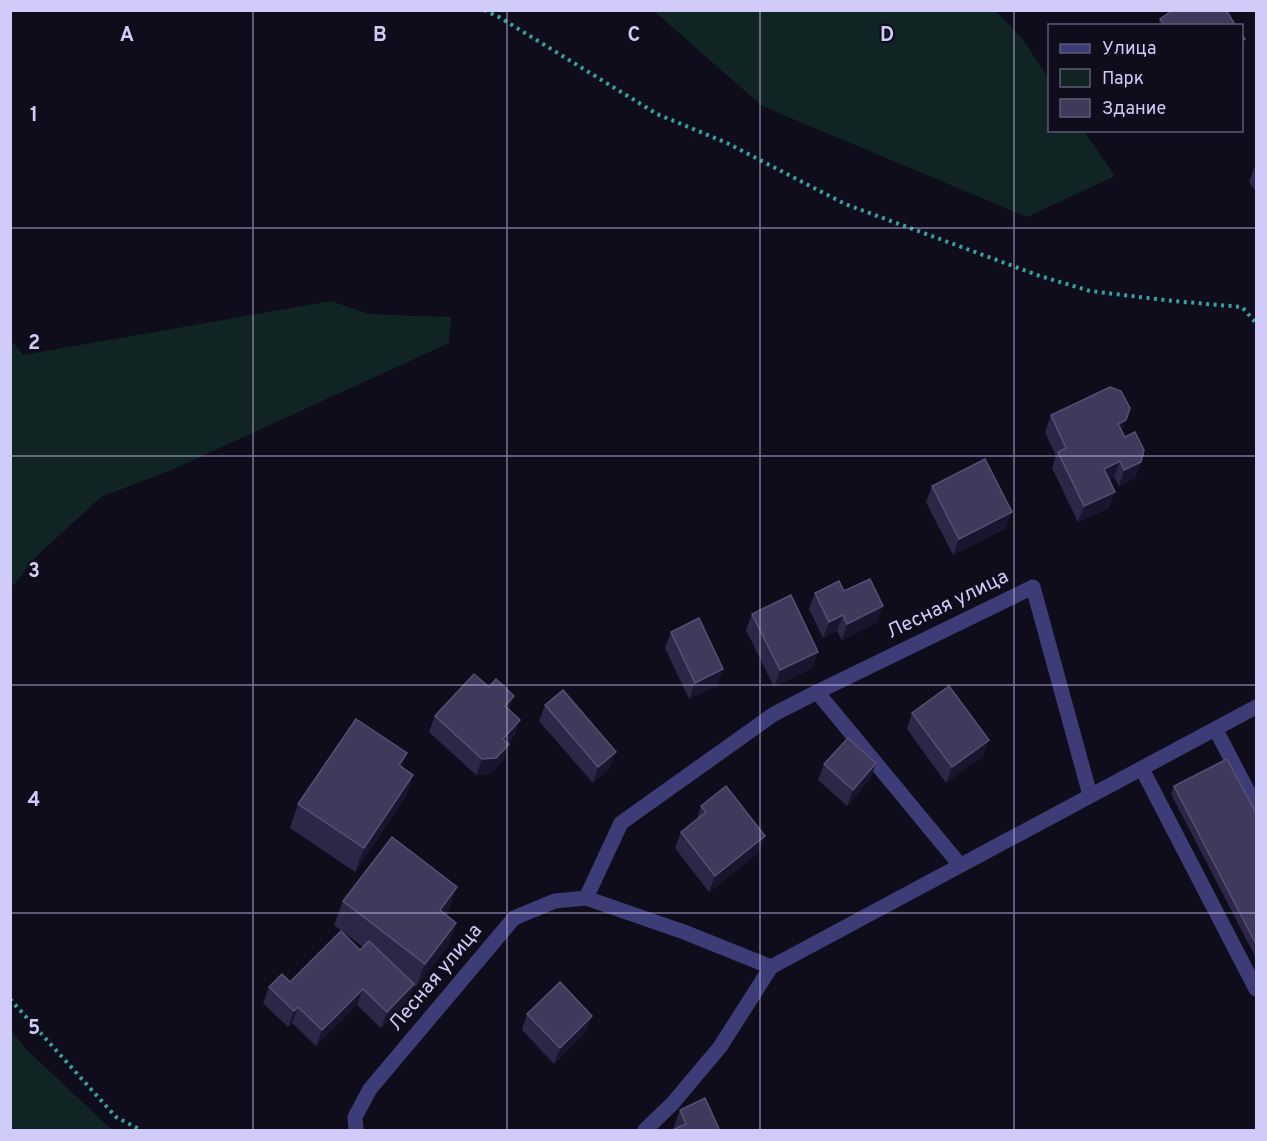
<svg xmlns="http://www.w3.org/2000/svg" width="1267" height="1141" viewBox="0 0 1267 1141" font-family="Overpass,sans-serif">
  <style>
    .green { fill: #102424 }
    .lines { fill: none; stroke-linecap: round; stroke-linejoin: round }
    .path { stroke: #37a29c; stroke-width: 4; stroke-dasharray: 3 4.5; stroke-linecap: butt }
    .service { stroke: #3e3c76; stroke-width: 15 }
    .minor { stroke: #3e3c76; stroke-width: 15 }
    .wall { fill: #2d2747 }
    .shaded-wall { fill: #1a152e }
    .building { fill: #3f395b; stroke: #565074; stroke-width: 1.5 }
    .grid { fill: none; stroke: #d1cbfa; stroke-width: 1.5; stroke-opacity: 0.55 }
    .labels { text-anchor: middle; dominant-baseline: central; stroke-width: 4.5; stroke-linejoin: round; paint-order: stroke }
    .street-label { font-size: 20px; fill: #d1cbfa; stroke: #0f0d1b }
    .grid-label { font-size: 20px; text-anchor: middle; font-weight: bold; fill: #d1cbfa; stroke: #0f0d1b; stroke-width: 4.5; stroke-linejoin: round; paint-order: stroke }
  </style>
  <rect width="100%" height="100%" fill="#0f0d1b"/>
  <path class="green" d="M654,11h342l28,30 25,38 1,51 34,1 31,45 -88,41 -265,-111z
    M331,301l38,13 82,3 -2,26 -273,125 -75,29 -64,59 -26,32v-248l12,15z
    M10,1029l15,19 87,82h-101z"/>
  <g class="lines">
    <path class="path" d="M484,10l15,7 158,97 70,29 118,61 195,72 50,15 83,10 69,6 14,16
      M10,999l106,118 25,13"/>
    <path class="service" d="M1216,730l40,77
      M1142,769l114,220
      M645,1130l27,-26 48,-57 51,-80"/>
    <path class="minor" d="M817,692l216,-105 57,208
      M586,898l35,-75 153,-109 43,-22 143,173
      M356,1130l-1,-13 15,-28 144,-171 41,-17 31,-3 98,34 87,35 485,-260"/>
  </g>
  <path class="wall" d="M1160,19l76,7h-78z
    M1257,164v29l-8,-11 6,-16z
    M1051,415l71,17 19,30 -6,16 -16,8 -5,-9 -5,3v28l-31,14 -26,-54 4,-12 -11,-24z
    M932,486l74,42 -53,27 -27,-53z
    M844,591l33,31 -35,18 -5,-9 -14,7 -14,-29 6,-16z
    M752,614l66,38 -6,16 -38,19 -28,-57z
    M671,632l52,37 -6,17 -28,13 -24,-51z
    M545,705l65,63 -17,15 -54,-62z
    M509,710l11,10 -6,16 -6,7 -5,17 -12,14 -15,1 -47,-43 6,-16z
    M912,713l71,43 -37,27 -39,-54z
    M876,763l-6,16 -23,27 -29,-26 6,-16z
    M402,767l11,8 -8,23 -50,74 -65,-44 8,-24z
    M1174,786l83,29v145l-86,-166z
    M701,806l64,30 -6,16 -50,40 -34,-44 6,-16 15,-11z
    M343,901l106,9 -3,5 10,8 -8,23 -32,41 -2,-1 -6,15 -27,27 -24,-23 -41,41 -24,-23 -4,4 -25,-24 6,-16 21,-5 70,-32 3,-3 -29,-22z
    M527,1014l65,2 -6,16 -32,32 -32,-34z
    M680,1110l40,21 -45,-3 -1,-2z"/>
  <path class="shaded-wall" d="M1130,408l-10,28 -2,-12z
    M1120,461l-6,16 -16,8 6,-16z
    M1141,462l-6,16 -16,8 5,-16z
    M1115,492l-6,16 -31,14 6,-16z
    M1012,512l-6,16 -53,27 6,-16z
    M883,606l-6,16 -35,18 5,-16z
    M843,615l-6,16 -14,7 6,-16z
    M818,652l-6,16 -38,19 6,-17z
    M723,669l-6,17 -28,13 6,-16z
    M514,696l-6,16 -3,-6z
    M520,720l-6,16 -17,19 6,-16z
    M989,740l-6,16 -37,27 6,-16z
    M509,744l-6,16 -12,14 -15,1 6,-16z
    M616,752l-6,16 -17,15 5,-16z
    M407,753l-8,23v-11z
    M876,763l-6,16 -23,27 6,-16z
    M413,775l-8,23 -50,74 9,-24z
    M765,836l-6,16 -50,40 6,-16z
    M457,887l-8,23 -18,24 9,-24z
    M456,923l-8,23 -32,41 9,-23z
    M414,984l-6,17 -27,27 6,-16z
    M363,989l-6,16 -41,41 6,-16z
    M298,1007l-6,16 -4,4 6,-16z
    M592,1016l-6,16 -32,32 6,-16z"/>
  <path class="building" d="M1173,10h53l10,16h-71l-5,-7z
    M1242,34l3,5 -3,2z
    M1110,387l11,4 9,17 -4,12 -8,4 7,13 10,-5 9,18 -3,12 -17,8 -4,-9 -16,8 11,23 -31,14 -26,-54 8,-4 -15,-33z
    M985,459l27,53 -53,27 -27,-53z
    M870,579l13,27 -36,18 -4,-9 -14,7 -14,-29 24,-12 5,10z
    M791,595l27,57 -38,18 -28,-56z
    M699,618l24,51 -28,14 -24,-51z
    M474,674l15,13 7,-8 18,17 -9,10 15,14 -17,19 6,5 -13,14 -14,1 -47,-43z
    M949,686l40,54 -37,27 -40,-54z
    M563,690l53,62 -18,15 -53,-62z
    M356,719l51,34 -8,12 14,10 -49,73 -66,-44z
    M848,738l28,25 -23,27 -29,-26z
    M1227,759l30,56v131l-83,-160z
    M726,786l39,50 -50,40 -34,-44 25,-20 -5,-6z
    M392,837l65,50 -17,23 16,13 -31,41 -82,-63z
    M341,931l19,19 9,-9 45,43 -27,28 -24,-23 -41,41 -24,-23 -4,4 -25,-24 13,-13 8,8z
    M560,982l32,34 -32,32 -33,-34z
    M705,1098l15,33h-50l16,-7 -6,-14z"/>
  <path class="grid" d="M253,10v1120M507,10v1120M760,10v1120M1014,10v1120M10,228h1246M10,456h1246M10,685h1246M10,913h1246"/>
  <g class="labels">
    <g class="street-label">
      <text transform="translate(948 605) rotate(-26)">Лесная улица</text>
      <text transform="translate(436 978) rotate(-50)">Лесная улица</text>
    </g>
  </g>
  <g class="grid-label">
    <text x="127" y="41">A</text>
    <text x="380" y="41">B</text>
    <text x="634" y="41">C</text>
    <text x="887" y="41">D</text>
    <text x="34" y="121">1</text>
    <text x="34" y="349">2</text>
    <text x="34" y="577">3</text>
    <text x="34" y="806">4</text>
    <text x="34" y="1034">5</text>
  </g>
  <rect width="1267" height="1141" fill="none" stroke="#d1cbfa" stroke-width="24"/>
  <rect x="1048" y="24" width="195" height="108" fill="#0f0d1b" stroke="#5d5974" stroke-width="1.5"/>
  <rect x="1060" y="44" width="30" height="9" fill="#3e3c76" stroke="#5d5974" stroke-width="1.5"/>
  <text x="1102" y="54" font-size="18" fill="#d1cbfa">Улица</text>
  <rect x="1060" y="69" width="30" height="18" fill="#102424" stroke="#5d5974" stroke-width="1.5"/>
  <text x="1102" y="84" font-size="18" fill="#d1cbfa">Парк</text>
  <rect x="1060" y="99" width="30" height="18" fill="#3f395b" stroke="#5d5974" stroke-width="1.5"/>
  <text x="1102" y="114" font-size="18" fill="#d1cbfa">Здание</text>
</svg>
